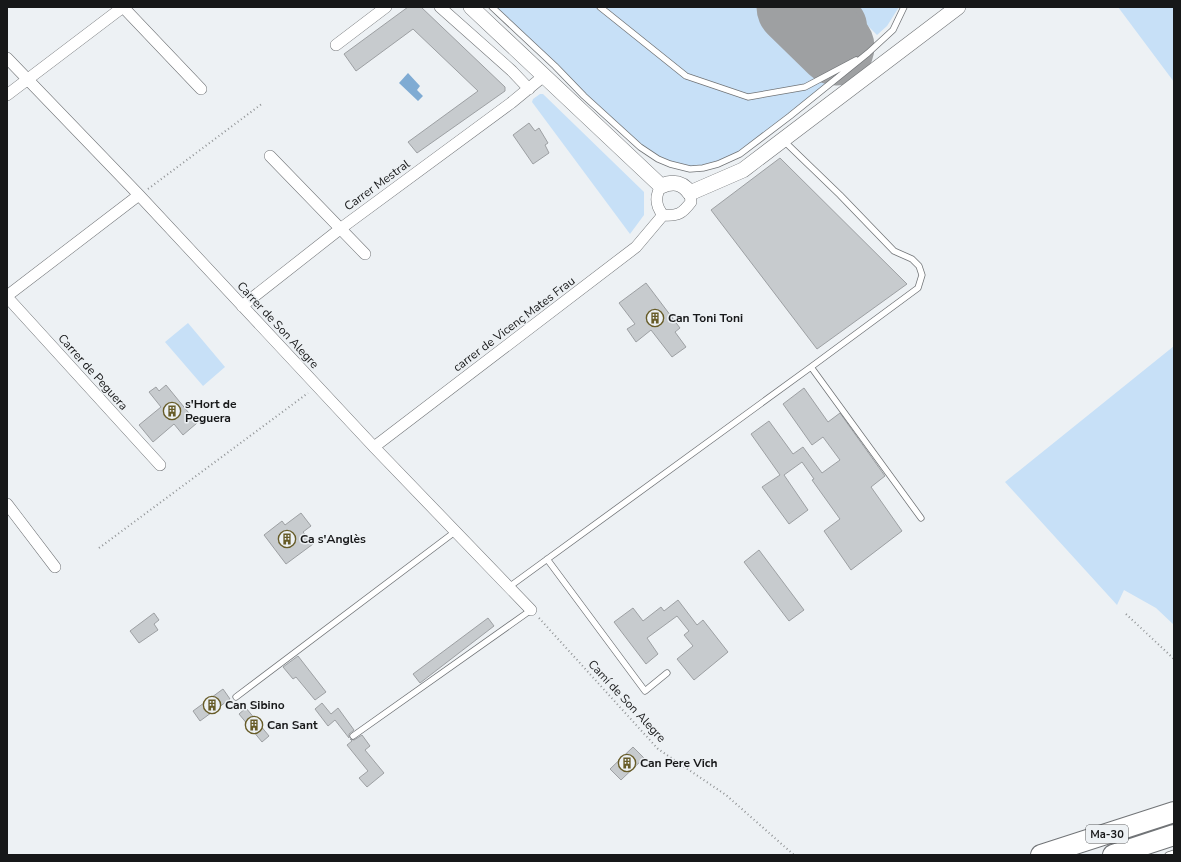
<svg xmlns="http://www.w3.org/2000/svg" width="1181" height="862" viewBox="0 0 1181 862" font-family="'Nunito Sans',sans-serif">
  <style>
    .green { fill: #c7e0f7 }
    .water { fill: #7fabd3 }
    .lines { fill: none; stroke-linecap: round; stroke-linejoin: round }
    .taxiway { stroke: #9ea0a2; stroke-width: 31 }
    .runway { stroke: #9ea0a2; stroke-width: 77 }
    .building { fill: #c7cbce; stroke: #9da0a3 }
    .lane-casing { stroke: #717477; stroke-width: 7 }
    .street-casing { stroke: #717477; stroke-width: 12 }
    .secondary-casing { stroke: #717477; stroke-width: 16 }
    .highway-casing { stroke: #717477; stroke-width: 22 }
    .path { stroke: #909395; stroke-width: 2; stroke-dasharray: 1 3; stroke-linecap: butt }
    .lane { stroke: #fff; stroke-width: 5.5 }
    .street { stroke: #fff; stroke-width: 11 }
    .secondary { stroke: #fff; stroke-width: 15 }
    .highway { stroke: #fff; stroke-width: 20 }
    .labels { text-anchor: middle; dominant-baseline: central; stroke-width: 3; stroke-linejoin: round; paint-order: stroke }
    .shield { fill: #edf1f4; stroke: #57595b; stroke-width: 1 }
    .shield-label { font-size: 11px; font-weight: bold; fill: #171819 }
    .street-label { font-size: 12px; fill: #171819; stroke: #edf1f4 }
    .poi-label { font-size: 12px; font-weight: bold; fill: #171819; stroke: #edf1f4; text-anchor: start }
  </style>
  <rect width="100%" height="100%" fill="#edf1f4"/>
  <path class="green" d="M493,7h272l70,69 -33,31 -43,33 -41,24 -28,5 -20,-5 -30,-17z
    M849,7h50l-12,19 -10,9z
    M1118,7h56v75z
    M540,94h3l101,98v23l-14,19 -98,-132 1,-3z
    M188,323l37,44 -22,19 -38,-44z
    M1174,346v279l-18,-17 -32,-18 -7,15 -112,-123z"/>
  <path class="water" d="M408,73l12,13 -3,4 6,6 -5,5 -19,-18z"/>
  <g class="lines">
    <path class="taxiway" d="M795,7c6,10 7,23 14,32 21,24 51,-3 40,-21 -3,-4 -8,-8 -12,-11"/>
    <path class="runway" d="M795,7l41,40"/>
  </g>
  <path class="building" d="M408,7h13l84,80v4l-88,62 -9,-11 70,-51 -65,-62 -57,42 -12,-17z
    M529,123l6,8 4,-3 9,15 -3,2 4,8 -16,11 -20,-29z
    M780,158l127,126 -90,65 -106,-139z
    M646,283l34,45 -5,4 11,15 -14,10 -21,-27 -15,12 -9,-13 8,-5 -16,-21z
    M166,385l31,38 -14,12 -9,-11 -21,18 -14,-17 22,-18 -12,-15 7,-5 3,4z
    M804,388l24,34 12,-9 45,63 -14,11 31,44 -51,39 -27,-39 16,-12 -28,-39 2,-1 -12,-17 -18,13 24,35 -19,14 -27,-37 18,-12 -29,-41 18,-13 24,33 10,-7 19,26 18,-13 -17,-23 -11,8 -29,-41z
    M301,513l10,13 -8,6 10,12 -27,20 -22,-29 18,-14 3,4z
    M759,550l45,60 -15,11 -45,-59z
    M678,600l19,25 6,-5 25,32 -34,28 -17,-21 16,-13 -9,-11 5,-4 -12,-15 -30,22 11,16 -12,10 -32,-42 19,-14 10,13 18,-14 3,4z
    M154,613l5,7 -5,4 4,6 -19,13 -9,-12z
    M488,618l6,8 -74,57 -7,-9z
    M298,656l28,36 -11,8 -19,-23 -3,2 -10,-12z
    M223,689l7,10 -30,22 -7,-10z
    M322,703l9,11 7,-6 16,22 -5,4v4l-14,-18 -7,6 -13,-17z
    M246,708l23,28 -7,6 -23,-28z
    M362,735l8,11 -5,4 19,23 -17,14 -8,-9 9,-7 -21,-26 5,-4 -2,-2 4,1z
    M633,747l11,11 -23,22 -11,-11z"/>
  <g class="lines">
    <defs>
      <path id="lane" d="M492,7l63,59 29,30 56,51 18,12 12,5 20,5 13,-1 15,-4 22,-10 50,-38 78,-63 25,-23 11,-23
        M600,7l86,69 62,21 57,-10 51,-27
        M784,141l56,54 54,56 18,8 7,7 3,9 -4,13 -107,79
        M547,559l98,132 22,-18
        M509,587l302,-220 110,151
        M236,697l220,-166
        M353,736l178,-126
        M1168,855l6,-2"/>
      <path id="street" d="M123,7l78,82
        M440,7l72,64 17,18
        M336,45l50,-38
        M7,58l132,137 235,252 157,163
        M7,95l116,-88
        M270,156l95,98
        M661,186c-6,10 -6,19 2,29 15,1 19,-1 28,-13l-1,-9
        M7,296l132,-101
        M7,297l153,168
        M242,306l98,-77 171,-126 34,-28
        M374,447l262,-200 27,-32
        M7,504l48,63"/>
      <path id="secondary" d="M471,7l190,179c12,-5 21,-4 29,7l53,-23 215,-163"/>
      <path id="highway" d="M1041,855l133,-43
        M1113,855l61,-20"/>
    </defs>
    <use href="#lane" class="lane-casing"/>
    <use href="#street" class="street-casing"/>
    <use href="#secondary" class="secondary-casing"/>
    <use href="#highway" class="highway-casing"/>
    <path class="path" d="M148,189l115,-86
      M99,548l209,-155
      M1126,614l48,45
      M539,618l119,131 68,46 68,60"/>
    <use href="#lane" class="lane"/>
    <use href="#street" class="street"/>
    <use href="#secondary" class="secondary"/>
    <use href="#highway" class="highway"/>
  </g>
  <defs>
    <symbol id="building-ring" viewBox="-11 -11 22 22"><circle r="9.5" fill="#edf1f4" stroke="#675c28" stroke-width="1.5"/><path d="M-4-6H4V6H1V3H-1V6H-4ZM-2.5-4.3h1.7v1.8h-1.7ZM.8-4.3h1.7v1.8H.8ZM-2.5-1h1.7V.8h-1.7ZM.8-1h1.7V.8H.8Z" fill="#675c28"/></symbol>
  </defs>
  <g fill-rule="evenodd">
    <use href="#building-ring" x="645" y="308" width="20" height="20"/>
    <use href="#building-ring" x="162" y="401" width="20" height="20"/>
    <use href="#building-ring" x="277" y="529" width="20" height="20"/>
    <use href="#building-ring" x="202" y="695" width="20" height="20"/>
    <use href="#building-ring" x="244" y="715" width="20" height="20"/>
    <use href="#building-ring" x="617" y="753" width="20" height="20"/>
  </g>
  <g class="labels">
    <rect class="shield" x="1086" y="825" width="42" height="18" rx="3"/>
    <g class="shield-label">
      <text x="1107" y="834">Ma-30</text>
    </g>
    <g class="street-label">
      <text transform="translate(377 185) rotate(-36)">Carrer Mestral</text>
      <text transform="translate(514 324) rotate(-37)">carrer de Vicenç Mates Frau</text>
      <text transform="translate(278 325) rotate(47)">Carrer de Son Alegre</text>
      <text transform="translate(93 372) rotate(48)">Carrer de Peguera</text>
      <text transform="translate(627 701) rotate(47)">Camí de Son Alegre</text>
    </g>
    <g class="poi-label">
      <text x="668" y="318">Can Toni Toni</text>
      <text x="185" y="404">s'Hort de<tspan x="185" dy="14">Peguera</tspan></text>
      <text x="300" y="539">Ca s'Anglès</text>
      <text x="225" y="705">Can Sibino</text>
      <text x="267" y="725">Can Sant</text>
      <text x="640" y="763">Can Pere Vich</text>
    </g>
  </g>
  <rect width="1181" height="862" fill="none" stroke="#171819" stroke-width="16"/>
</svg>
